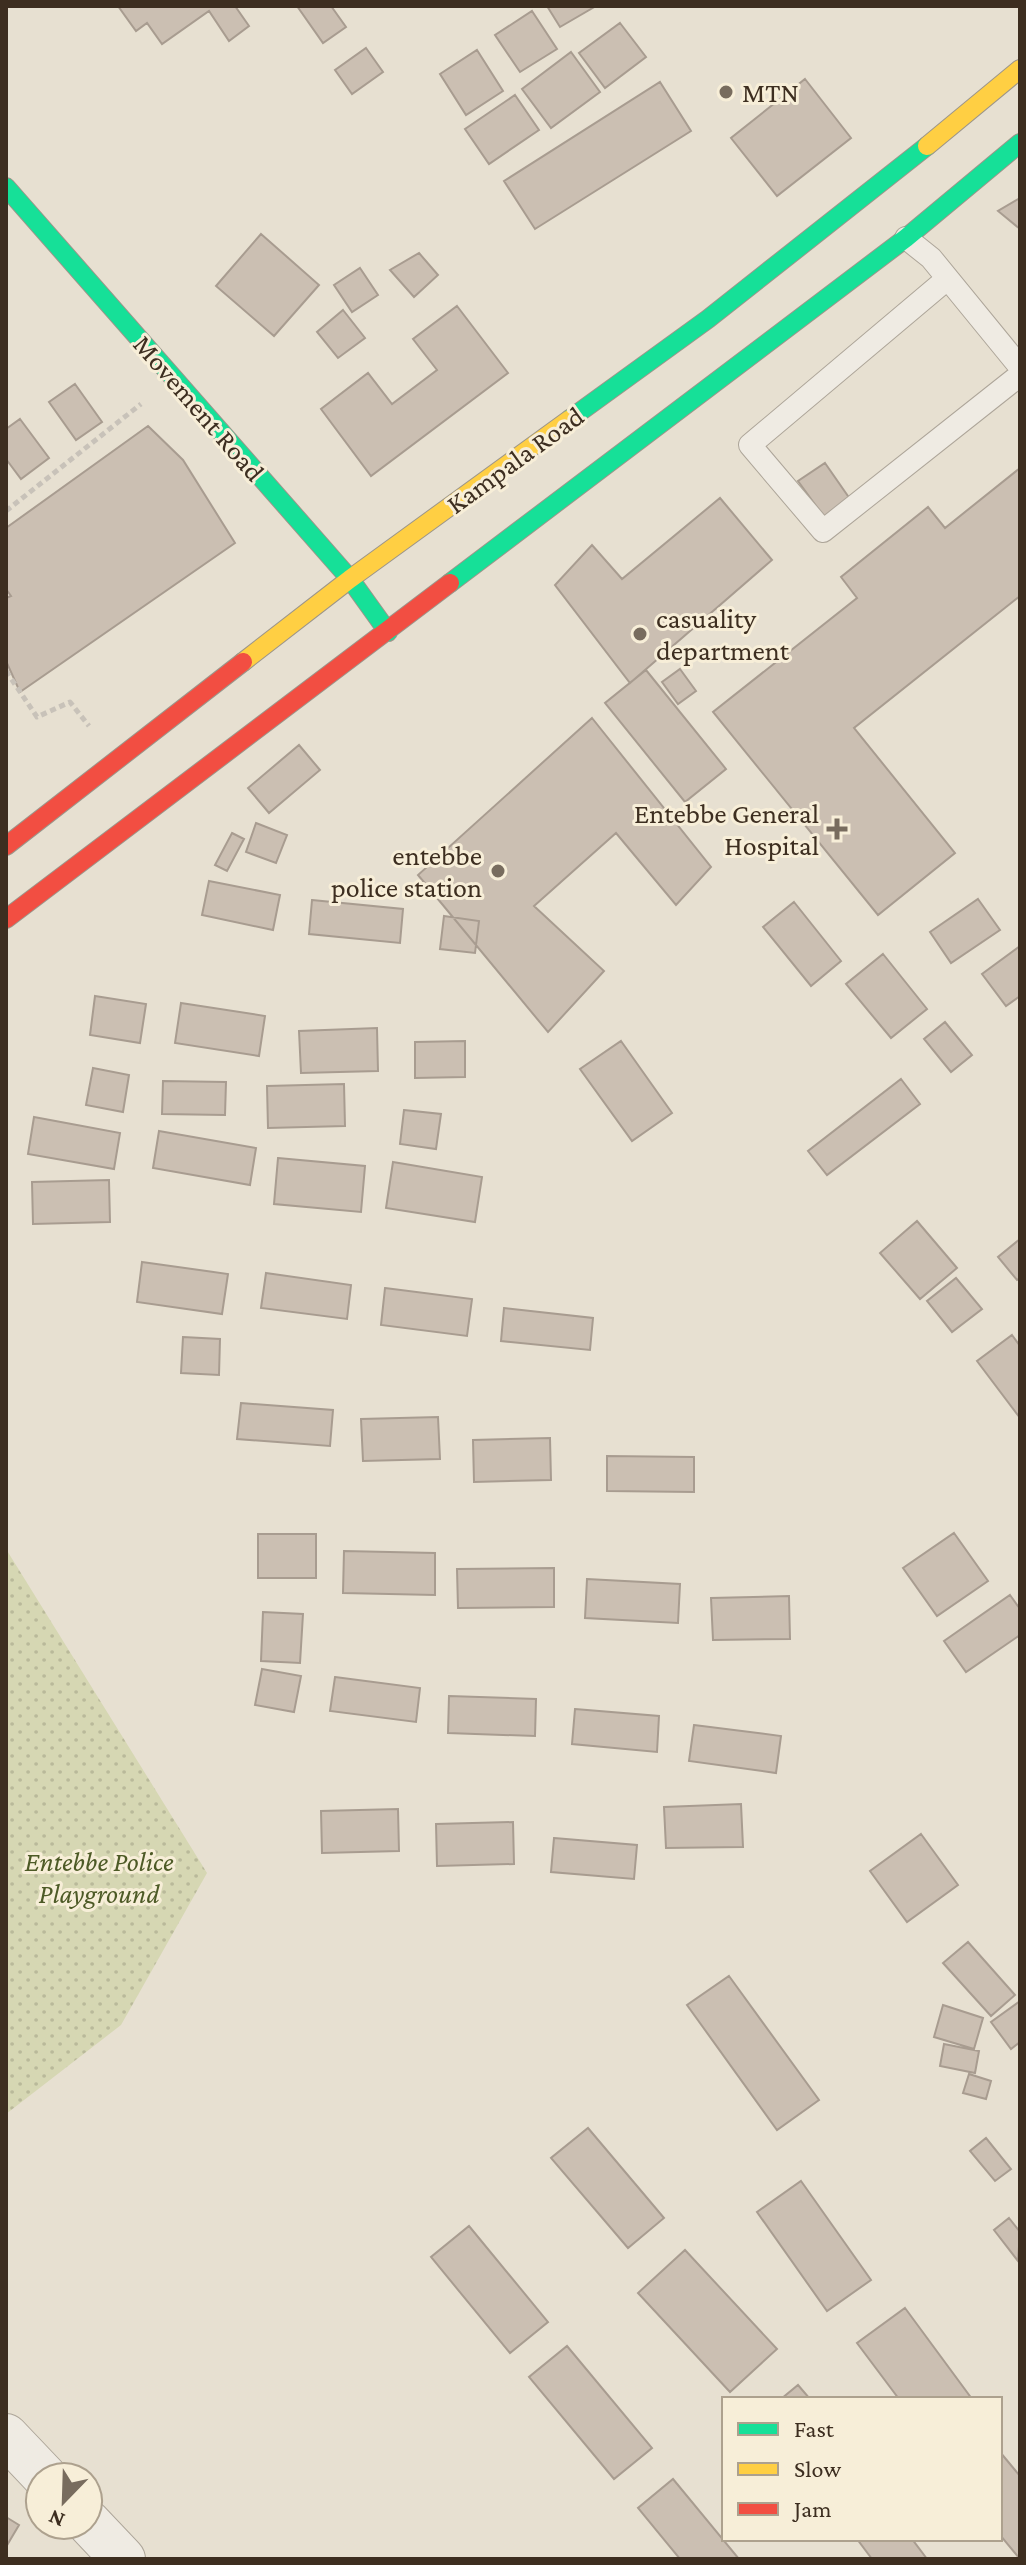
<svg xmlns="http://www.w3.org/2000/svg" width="1026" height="2565" viewBox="0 0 1026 2565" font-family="'Crimson Pro',serif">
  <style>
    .grass { fill: url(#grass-dots) }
    .building { fill: #cbbfb2; stroke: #a89c90; stroke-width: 2 }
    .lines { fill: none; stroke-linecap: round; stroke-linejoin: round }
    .lane-casing { stroke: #ada599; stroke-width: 24 }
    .street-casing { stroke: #ada599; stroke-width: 46 }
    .fast-casing { stroke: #9c958a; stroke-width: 20 }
    .slow-casing { stroke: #9c958a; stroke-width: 20 }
    .jam-casing { stroke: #9c958a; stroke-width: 20 }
    .path { stroke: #c8c2b9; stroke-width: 5; stroke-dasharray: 6 4; stroke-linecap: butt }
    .lane { stroke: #efebe3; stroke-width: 22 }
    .street { stroke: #efebe3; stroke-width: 44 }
    .fast { stroke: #16e098; stroke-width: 18 }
    .slow { stroke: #ffcf43; stroke-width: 18 }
    .jam { stroke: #f24e42; stroke-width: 18 }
    .poi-dot { fill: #786c5e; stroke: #f7eed8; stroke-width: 3 }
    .labels { text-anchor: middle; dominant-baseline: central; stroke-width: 6; stroke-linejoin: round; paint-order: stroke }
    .poi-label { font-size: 28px; fill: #3d2e20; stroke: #f7eed8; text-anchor: start }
    .street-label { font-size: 28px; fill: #3d2e20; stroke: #f7eed8 }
    .park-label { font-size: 28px; font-style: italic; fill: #4d5a26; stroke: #f7eed8 }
  </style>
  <defs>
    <pattern id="grass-dots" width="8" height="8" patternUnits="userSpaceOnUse" patternTransform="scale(2)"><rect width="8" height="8" fill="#d6d7b3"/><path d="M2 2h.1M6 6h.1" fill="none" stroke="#b9b99a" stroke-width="1.8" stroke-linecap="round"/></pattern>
  </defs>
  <rect width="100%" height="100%" fill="#e7e0d1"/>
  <path class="grass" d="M6,1549l201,324 -86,152 -115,89z"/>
  <path class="building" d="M118,6h117l14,20 -20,15 -20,-30 -47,33 -15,-21 -11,8z
    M297,6h34l15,21 -23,16z
    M547,6h49l-36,21z
    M532,11l25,38 -37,23 -25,-37z
    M620,23l26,34 -41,31 -26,-35z
    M366,48l17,24 -31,22 -17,-24z
    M477,50l26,41 -37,24 -26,-41z
    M571,52l29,40 -49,36 -29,-39z
    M805,79l46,59 -74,58 -46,-58z
    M660,82l31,49 -156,98 -31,-48z
    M515,95l24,35 -50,34 -24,-35z
    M1020,198v31l-22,-18z
    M261,234l58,51 -45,51 -58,-50z
    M419,253l19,22 -24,22 -24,-27z
    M360,268l18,27 -26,17 -18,-27z
    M457,306l51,67 -137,103 -50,-67 47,-36 24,31 45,-34 -24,-31z
    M343,310l22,28 -27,20 -21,-26z
    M75,384l27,38 -26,18 -27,-38z
    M20,419l29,39 -28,21 -15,-20v-30z
    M148,426l35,34 52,83 -215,149 -14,-31v-63l5,-2 -5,-7v-61z
    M825,463l25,36 -26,18 -26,-36z
    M1020,468v128l-166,132 101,125 -77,62 -165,-203 144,-114 -16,-21 87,-70 17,21z
    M720,498l52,62 -142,123 -75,-98 37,-40 30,34z
    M680,669l16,22 -18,13 -16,-22z
    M646,670l80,99 -41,33 -80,-99z
    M592,718l119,149 -35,38 -60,-72 -82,73 70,65 -56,61 -130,-157z
    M299,745l21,25 -51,43 -21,-25z
    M256,823l31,12 -11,28 -30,-11z
    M232,833l12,6 -17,32 -12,-6z
    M209,881l71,14 -7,35 -71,-15z
    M978,899l22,31 -49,33 -21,-31z
    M312,900l91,9 -3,34 -91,-9z
    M794,902l47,59 -30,25 -48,-59z
    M444,916l35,5 -4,32 -35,-4z
    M1020,946v50l-14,10 -24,-32z
    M883,954l44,55 -36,29 -45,-54z
    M95,996l51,8 -6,39 -50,-8z
    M181,1003l84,13 -6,40 -84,-13z
    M945,1022l27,33 -21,17 -27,-33z
    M377,1028l1,43 -77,2 -2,-42z
    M465,1041v36l-50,1v-36z
    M621,1041l51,72 -40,28 -52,-72z
    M93,1068l36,7 -6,37 -37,-7z
    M901,1079l19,25 -93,71 -19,-24z
    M163,1081l63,1 -1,33 -63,-1z
    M344,1084l1,42 -77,2 -1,-42z
    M404,1110l37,4 -5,35 -36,-5z
    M34,1117l86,16 -6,36 -86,-15z
    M159,1131l97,17 -6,37 -97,-17z
    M278,1158l87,8 -4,46 -87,-8z
    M393,1162l89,15 -7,45 -89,-14z
    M109,1180l1,42 -77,2 -1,-42z
    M917,1221l40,47 -37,31 -40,-46z
    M1020,1239v39l-3,2 -19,-23z
    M142,1262l86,12 -6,40 -85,-12z
    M266,1273l85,12 -4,34 -86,-11z
    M956,1278l26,31 -30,23 -25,-31z
    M385,1288l87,11 -5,37 -86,-11z
    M504,1308l89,10 -3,32 -89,-9z
    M1012,1335l8,11v72l-43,-57z
    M183,1337l37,2 -1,36 -38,-2z
    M241,1403l92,7 -3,36 -93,-7z
    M438,1417l2,42 -77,2 -2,-42z
    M550,1438l1,42 -77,2 -1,-42z
    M607,1456l87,1v35l-87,-1z
    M954,1533l34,48 -51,35 -34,-48z
    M258,1534h58v44h-58z
    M344,1551l91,2v42l-92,-2z
    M554,1568v39l-96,1 -1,-39z
    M587,1579l93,5 -2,39 -93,-5z
    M1010,1595l10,14v26l-54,37 -22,-31z
    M789,1596l1,43 -77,1 -2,-42z
    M263,1612l40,2 -3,49 -39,-2z
    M262,1669l39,7 -7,36 -39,-7z
    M335,1677l85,11 -4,34 -86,-11z
    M449,1696l87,3 -1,37 -87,-3z
    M575,1709l84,7 -2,36 -85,-8z
    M694,1725l87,11 -5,37 -87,-12z
    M741,1804l2,43 -77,1 -2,-41z
    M398,1809l1,42 -77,2 -1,-42z
    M513,1822l1,42 -77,2 -1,-42z
    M921,1834l37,51 -51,37 -37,-51z
    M554,1838l83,7 -3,34 -83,-7z
    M968,1942l47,53 -24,21 -48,-53z
    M729,1976l90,124 -42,30 -90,-125z
    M1020,2001v41l-9,7 -20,-27z
    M943,2005l40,13 -9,31 -40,-12z
    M944,2044l35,7 -4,22 -35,-7z
    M969,2074l22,7 -5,18 -23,-6z
    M588,2128l76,90 -36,30 -77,-90z
    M986,2138l25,31 -16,12 -25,-30z
    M801,2181l70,99 -44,31 -70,-99z
    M1009,2218l11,14 -2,29 -24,-31z
    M469,2226l79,96 -38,31 -79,-96z
    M685,2250l92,99 -47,43 -92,-99z
    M905,2308l67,91h-73l-42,-56z
    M567,2346l85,102 -38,31 -85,-102z
    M798,2385l12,14h-29z
    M1000,2452l20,24v83l-20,-24z
    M673,2479l66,80h-59l-42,-51z
    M6,2517l13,8 -13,22z
    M857,2539h55l15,20h-55z"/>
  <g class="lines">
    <defs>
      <path id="lane" d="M906,238l25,20 89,109
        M947,279l-197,166 73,86 197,-156"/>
      <path id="street" d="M6,2436l39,41
        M88,2522l35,37"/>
      <path id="fast" d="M6,187l344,392 38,53
        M570,419l138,-100 219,-173
        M450,583l456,-345 114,-95"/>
      <path id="slow" d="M927,146l93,-77
        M243,662l107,-83 220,-160"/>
      <path id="jam" d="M6,846l237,-184
        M6,919l444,-336"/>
    </defs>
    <use href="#lane" class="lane-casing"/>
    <use href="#street" class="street-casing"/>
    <use href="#fast" class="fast-casing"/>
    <use href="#slow" class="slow-casing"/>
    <use href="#jam" class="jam-casing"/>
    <path class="path" d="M6,511l135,-107
      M6,671l31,46 33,-15 19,24"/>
    <use href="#lane" class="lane"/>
    <use href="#street" class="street"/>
    <use href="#fast" class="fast"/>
    <use href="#slow" class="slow"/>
    <use href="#jam" class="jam"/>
  </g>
  <g class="poi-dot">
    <circle cx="726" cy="92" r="8"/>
    <circle cx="640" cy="634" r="8"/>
    <path d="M833 817h8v8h8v8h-8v8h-8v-8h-8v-8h8z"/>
    <circle cx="498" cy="871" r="8"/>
  </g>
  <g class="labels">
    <g class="poi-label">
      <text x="742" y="92">MTN</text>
      <text x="656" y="618">casuality<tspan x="656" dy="32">department</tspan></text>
      <text x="819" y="813" text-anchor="end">Entebbe General<tspan x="819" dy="32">Hospital</tspan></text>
      <text x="482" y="855" text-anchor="end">entebbe<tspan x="482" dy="32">police station</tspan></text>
    </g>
    <g class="street-label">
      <text transform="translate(199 408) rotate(49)">Movement Road</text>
      <text transform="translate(515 460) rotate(-36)">Kampala Road</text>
    </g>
    <g class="park-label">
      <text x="99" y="1861">Entebbe Police<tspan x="99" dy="32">Playground</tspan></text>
    </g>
  </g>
  <rect width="1026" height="2565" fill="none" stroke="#3d2e20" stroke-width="16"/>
  <rect x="722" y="2397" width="280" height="144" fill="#f7eed8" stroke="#ada18e" stroke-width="2"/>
  <rect x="738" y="2423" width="40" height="12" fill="#16e098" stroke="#ada18e" stroke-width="2"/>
  <text x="794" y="2437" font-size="24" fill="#3d2e20">Fast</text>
  <rect x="738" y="2463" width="40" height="12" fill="#ffcf43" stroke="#ada18e" stroke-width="2"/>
  <text x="794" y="2477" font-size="24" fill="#3d2e20">Slow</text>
  <rect x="738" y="2503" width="40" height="12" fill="#f24e42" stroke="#ada18e" stroke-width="2"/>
  <text x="794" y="2517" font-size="24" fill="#3d2e20">Jam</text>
  <g transform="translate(64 2501) rotate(203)"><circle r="38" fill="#f7eed8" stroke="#ada18e" stroke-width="2"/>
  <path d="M0-6L14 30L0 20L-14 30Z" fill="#786c5e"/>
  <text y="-12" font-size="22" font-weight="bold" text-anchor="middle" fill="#3d2e20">N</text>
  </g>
</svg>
